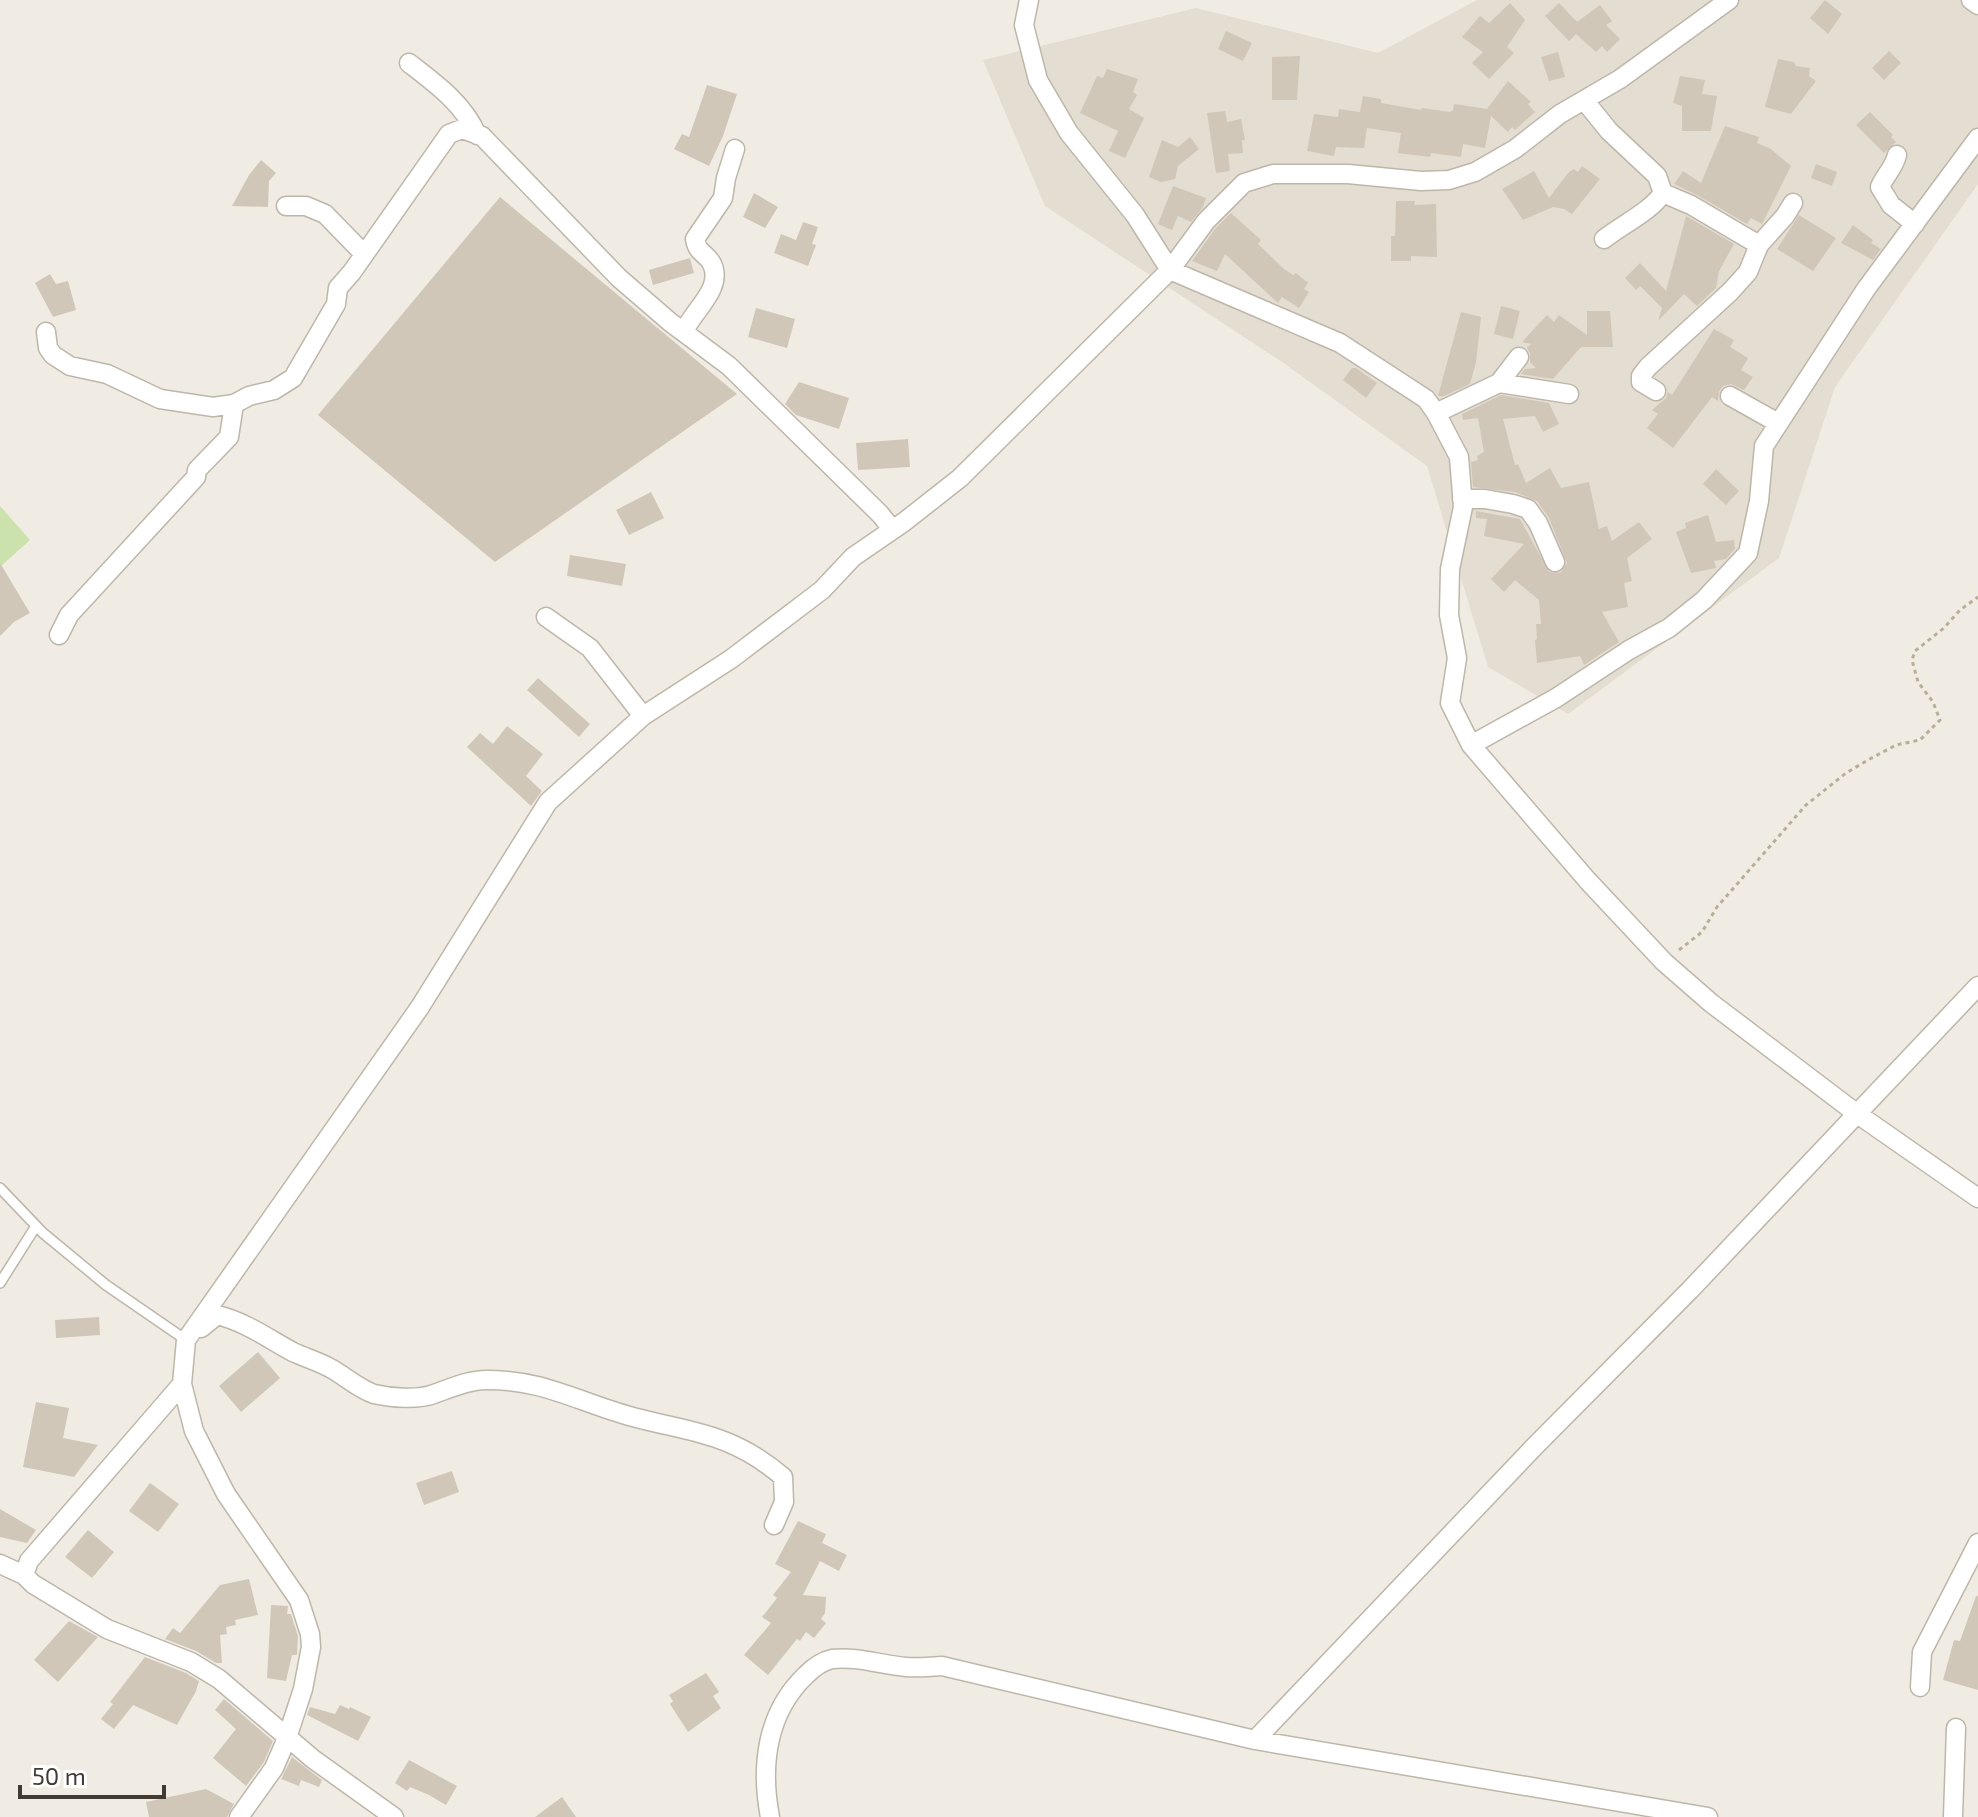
<svg xmlns="http://www.w3.org/2000/svg" width="1978" height="1817" viewBox="0 0 1978 1817" font-family="'Exo 2',sans-serif">
  <style>
    .residential { fill: #e4ddd1 }
    .green { fill: #cce2ad }
    .building { fill: #d1c7b9 }
    .lines { fill: none; stroke-linecap: round; stroke-linejoin: round }
    .lane-casing { stroke: #beb6a9; stroke-width: 12 }
    .street-casing { stroke: #beb6a9; stroke-width: 21 }
    .path { stroke: #bbae98; stroke-width: 3; stroke-dasharray: 4 4; stroke-linecap: butt }
    .lane { stroke: #fff; stroke-width: 9 }
    .street { stroke: #fff; stroke-width: 18 }
  </style>
  <rect width="100%" height="100%" fill="#f0ece3"/>
  <path class="residential" d="M1477,0h501v184l-143,203 -56,171 -211,156 -80,-47 -61,-201 -145,-104 -237,-156 -62,-146 213,-52 182,45z"/>
  <path class="green" d="M0,506l30,34 -30,27z"/>
  <path class="building" d="M1825,0l17,14 -14,20 -18,-16z
    M1510,3l15,17 -18,27 7,6 -25,26 -17,-16 11,-11 -21,-15 18,-21 9,7z
    M1559,3l18,19 23,-17 12,16 -6,4 14,14 -13,13 -5,-6 -6,6 -20,-18 -7,7 -24,-25z
    M1226,31l26,12 -9,18 -25,-12z
    M1889,51l12,12 -17,17 -12,-12z
    M1558,52l7,25 -16,4 -8,-24z
    M1300,56l-3,44h-25v-43z
    M1778,59l16,3 2,4 14,2 -1,8 7,5 -25,33 -26,-7z
    M1107,69l31,10 -5,13 4,3 -8,14 15,9 -19,40 -16,-7 9,-20 -38,-18 17,-37 6,2z
    M1680,76l25,4 -3,14 15,2 -6,35h-29v-25l-9,-3z
    M1508,81l23,21 -3,2 7,8 -20,18 -3,-3 -4,5 -17,-16 -6,32 -22,-4 -2,13 -30,-4 -1,4 -32,-4 3,-20 -34,-5 -3,20 -28,-1 -2,9 -27,-5 7,-37 24,3 1,-8 21,3 3,-16 18,3v4l40,7 1,-2 28,4 3,-2 1,-6 33,5z
    M707,85l30,9 -14,42 -14,30 -35,-17 8,-15 7,3z
    M1225,111l2,11 14,-3 4,21h-3l1,13 -15,1 2,17 -14,2 -9,-60z
    M1870,112l23,23 -2,2 5,5 -12,11 -28,-28z
    M1725,126l34,11 -2,6 14,6 20,17 -29,58 -11,-6 -4,6 -50,-29 -23,-11 9,-13 18,12z
    M1190,137l9,12 -21,17 -3,13 -14,3 -12,-5 13,-37 16,7z
    M261,160l15,13 -7,8 -1,26 -36,-1 17,-31z
    M1816,164l21,8 -5,14 -21,-8z
    M1582,166l18,13 -28,35 -8,-5 -11,-2 -30,13 -21,-31 32,-18 15,27 19,-25 6,-4 4,3z
    M1173,186l33,12 -3,9 -12,15 -13,-6 -6,14 -14,-6z
    M754,193l24,14 -13,21 -22,-11z
    M500,197l237,197 -242,168 -177,-147z
    M1396,201h19l-1,4 22,-1 1,53 -26,-1v5h-20v-25h4z
    M1231,213l30,27 -3,4 25,24 10,7 3,-2 12,10 -4,6 5,3 -10,16 -17,-11 -4,6 -53,-49 -8,17 -25,-10 23,-32z
    M1799,215l37,23 -23,33 -36,-22z
    M1686,216l48,28 -15,27 -3,17 -19,18 -13,-12 -26,27 4,-13 -22,-22 -4,4 -11,-12 15,-15 26,28z
    M803,222l15,5 -6,17 4,1 -8,21 -34,-13 7,-19 15,6z
    M1853,225l20,15 -2,3 10,6 -8,11 -32,-17z
    M690,258l4,15 -41,12 -4,-15z
    M50,274l6,10 12,-3 8,29 -23,7 -18,-34z
    M1501,306l19,5 -7,28 -19,-5z
    M756,308l39,11 -8,29 -39,-11z
    M1587,311h23l3,36h-32l-28,32 -32,-5 4,-5 11,-1 -6,-6v-9l-3,-5 4,-4 -9,-2 25,-27 7,7 5,-7 28,20z
    M1461,312l20,5 -5,45 -6,22 -26,12h-6z
    M1714,329l20,11 -4,7 18,11 -7,12 12,7 -9,13 -13,-6 -8,2 -4,5 -1,10 -6,-4 -39,51 -26,-20 11,-14 -6,-4 14,-12 2,-6 4,3z
    M1352,368h4l21,15 -11,15 -23,-18z
    M799,382l50,16 -10,31 -43,-14 -11,-11z
    M1501,395l48,8 10,21 -16,8 -8,-16 -32,3 12,46 3,-1 8,19 24,-15 11,20 28,-6 10,47 8,-3 5,15 27,-19 13,17 -25,19 5,23 -8,2 4,24 -26,5 17,30 -35,23 -4,-9 -43,7 -2,-23 2,-1 -1,-15h5l-2,-24 -24,-20 -11,12 -13,-13 33,-35 -40,-8 3,-17 -11,-1v-7l44,8 29,53 11,1 7,-10 -18,-45 -12,-17 -22,-9 -42,-5 -2,-25 7,-2 -1,-4 7,-4 -6,-34 -15,2 -1,-6z
    M908,439l2,28 -52,3 -2,-27z
    M1716,469l23,22 -13,14 -23,-21z
    M651,492l13,26 -35,17 -13,-25z
    M1708,515l8,27 18,-2 1,9 -9,10 -12,2 2,7 -25,5 -15,-41 10,-4 -1,-5z
    M570,555l56,9 -4,22 -55,-10z
    M0,563l30,50 -16,9 -14,14z
    M538,678l52,46 -11,13 -52,-47z
    M507,726l36,28 -17,22 16,15 -11,15 -64,-59 13,-14 13,11z
    M99,1317l1,18 -44,3 -1,-18z
    M258,1352l22,26 -39,34 -22,-26z
    M36,1402l33,6 -6,30 35,7 -24,32 -51,-10z
    M452,1471l7,21 -35,13 -8,-22z
    M150,1483l29,21 -21,28 -29,-21z
    M0,1509l36,21 -9,13 -27,-6z
    M798,1521l28,13 -4,9 25,12 -8,16 -19,-10 -17,34 23,2 -1,16 -4,6 5,4 -12,15 -8,-6 -6,9 -3,-2 -29,36 -24,-20 27,-32 -9,-6 15,-19 -4,-3 18,-23 -16,-8z
    M88,1530l26,22 -22,26 -27,-21z
    M249,1579l9,36 -23,5 1,5 -10,2 1,7 -7,1 2,28h-6l-20,-12 -31,-12 8,-11 7,5 40,-48z
    M1976,1596h2v94l-35,-10 11,-40 6,1z
    M271,1605l17,1 -1,8h4l7,22 -1,19h-5l-6,26 -19,-3z
    M69,1621l29,16 -40,45 -24,-22z
    M145,1657l41,16 13,8 -3,10 -19,34 -44,-20 -19,24 -13,-10 12,-15 -3,-2z
    M706,1673l13,19 -6,4 8,12 -33,24 -18,-28 3,-3 -4,-6z
    M224,1699l49,42 -9,21 -18,24 -33,-28 23,-29 -21,-19z
    M340,1705l9,4 1,-2 21,10 -13,24 -51,-26 3,-8 25,7z
    M292,1757l30,23 -3,7 -18,-7 -2,6 -18,-7z
    M409,1760l48,26 -11,19 -17,-10 -19,-8 -3,4 -12,-8z
    M206,1789l28,15 -7,13h-78l-3,-15z
    M562,1797l14,20h-41z"/>
  <g class="lines">
    <defs>
      <path id="lane" d="M0,1188l43,45 63,52 80,55
        M0,1283l36,-57"/>
      <path id="street" d="M1029,0l-5,25 14,55 31,53 66,82 35,55 170,73 86,56 10,14 23,44 4,50 -13,62 -1,46 8,43 -7,45 21,42 117,136 76,81 47,41 145,110 122,85
        M1971,0l7,5
        M409,63c26,20 55,41 68,72
        M1584,100l25,31 48,45 6,17c-13,19 -40,31 -59,46
        M1897,155c-3,13 -12,20 -17,32l11,18 24,19
        M1663,193l28,12 68,40
        M286,206h20l19,8 39,40
        M46,332l2,16 5,7 17,11 37,8 53,25 53,8 21,-3
        M684,332c8,-21 40,-43 28,-68 -6,-12 -14,-9 -17,-25l28,-41 3,-20 9,-29
        M1499,383l70,11
        M1656,391l-15,-9v-6l7,-9 82,-75 18,-20 11,-27 26,-29 8,-13
        M1730,396l48,27
        M1436,413l63,-30 20,-26
        M1462,499h23l28,5 15,5 10,14 17,39
        M546,617l44,31 53,68
        M59,635l10,-20 127,-138 1,-7 32,-33 5,-33 15,-8 25,-6 19,-12 43,-74 2,-16 14,-16 97,-138 13,-5 20,7 137,142 51,44 59,44 151,148 12,15
        M1471,745l85,-47 73,-48 40,-22 35,-28 44,-47 11,-52 5,-55 102,-157 112,-151
        M201,1328l16,-13c29,7 50,23 76,37 13,6 27,10 39,17 14,8 27,20 42,25 17,4 44,6 60,0 17,-6 34,-14 53,-14 49,0 78,15 123,30 67,23 114,16 173,67l1,25 -10,23
        M0,1564l24,11 9,9 74,45 84,33 28,17 94,80 81,58
        M24,1575l5,-14 153,-177
        M1920,1687l2,-35 56,-109
        M1255,1740l280,-294 155,-156 288,-304
        M239,1817l35,-49 13,-30 16,-49 8,-42 -1,-13 -11,-34 -73,-106 -32,-63 -12,-47 4,-44 234,-333 128,-205 95,-86 88,-57 91,-69 31,-33 51,-35 56,-44 210,-208 36,-49 38,-38 29,-9h75l73,7 28,-1 26,-8 40,-23 45,-35 60,-35 109,-79
        M770,1817c-10,-52 -3,-105 36,-142 7,-7 17,-14 26,-16 24,-3 50,6 74,8 12,1 24,0 36,-1l313,74 453,77
        M1953,1817l3,-89"/>
    </defs>
    <use href="#lane" class="lane-casing"/>
    <use href="#street" class="street-casing"/>
    <path class="path" d="M1679,950l23,-18 15,-25 89,-102 40,-32 22,-13 28,-15 24,-5 20,-20 -7,-18 -15,-20 -6,-22 3,-9 29,-23 16,-18 18,-13"/>
    <use href="#lane" class="lane"/>
    <use href="#street" class="street"/>
  </g>
  <path d="M20 1785v12h144v-12" fill="none" stroke="#413b34" stroke-width="4"/>
  <text x="32" y="1785" font-size="24" fill="#413b34" stroke="#ffffff" stroke-width="6" paint-order="stroke">50 m</text>
</svg>
